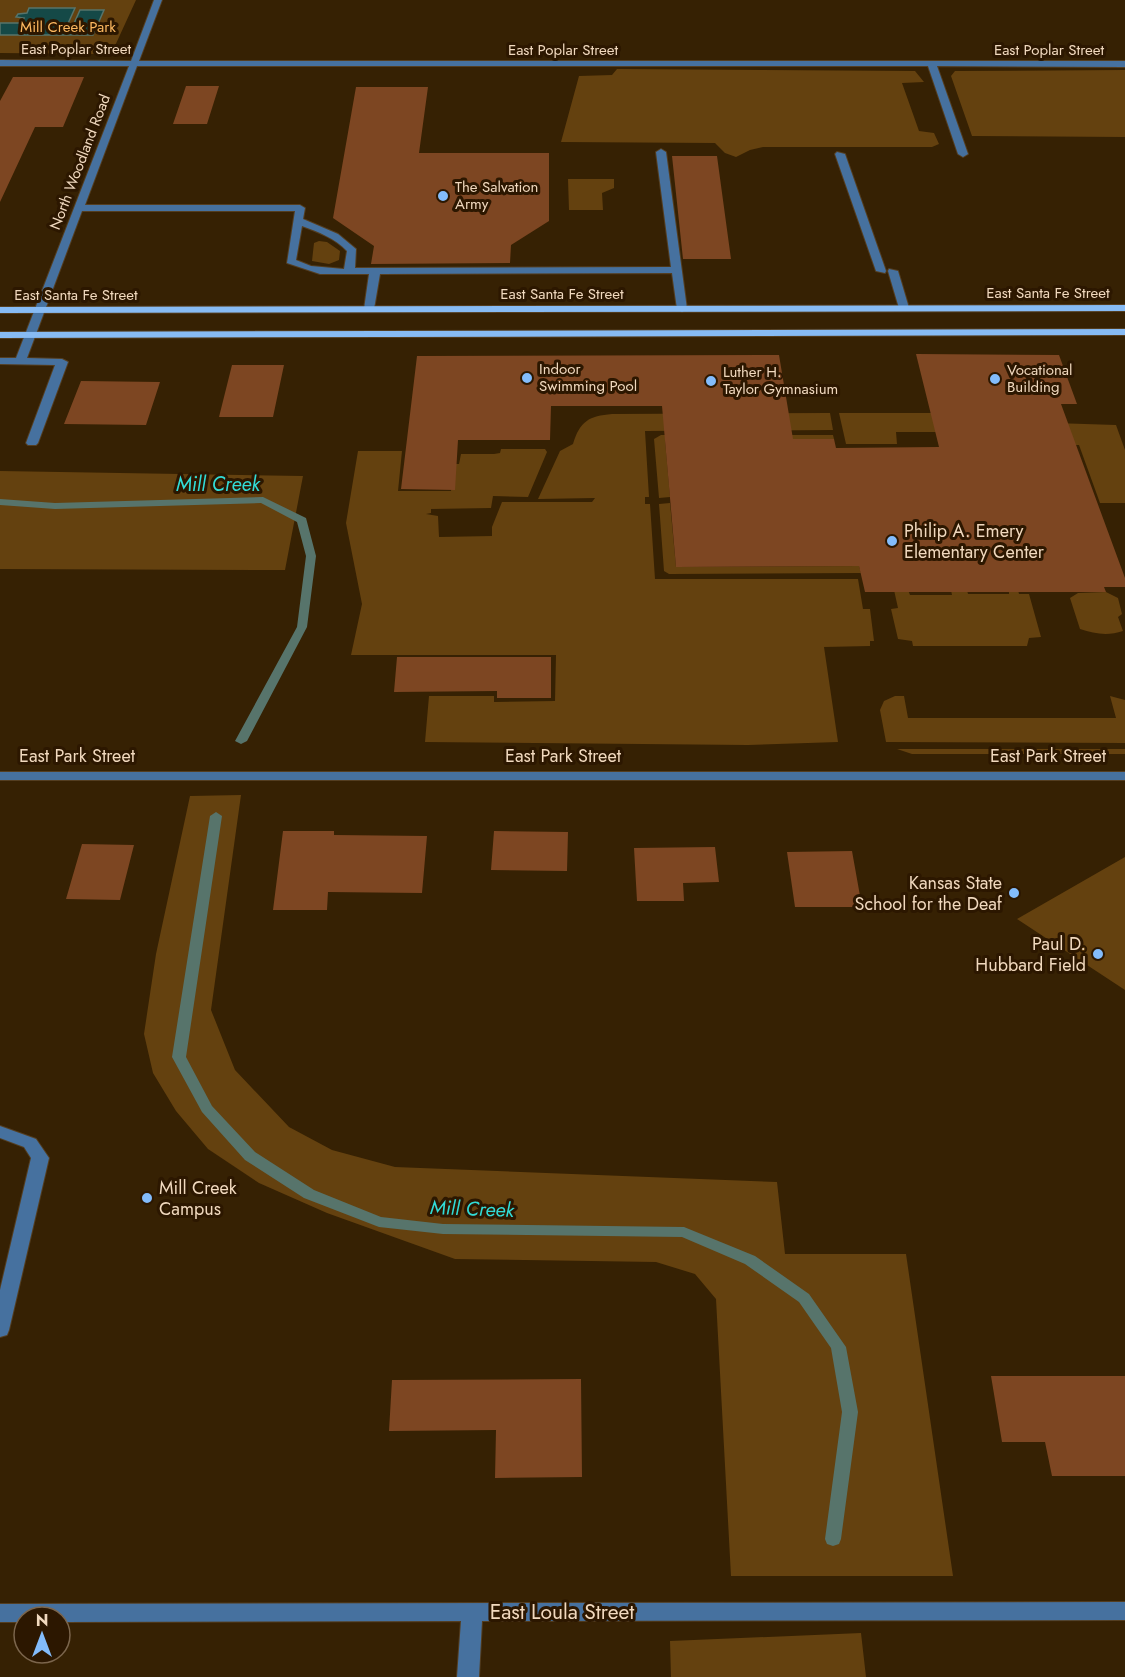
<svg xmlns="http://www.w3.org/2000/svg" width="1125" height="1677" viewBox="0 0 1125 1677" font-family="Jost,sans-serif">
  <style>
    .green { fill: #64410f }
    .water { fill: #154947; stroke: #57746b; stroke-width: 1.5 }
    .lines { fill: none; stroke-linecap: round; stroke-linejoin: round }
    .stream { fill: #57746b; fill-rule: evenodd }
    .building { fill: #7d4622 }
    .minor-casing { stroke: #543e21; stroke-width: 2 }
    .major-casing { stroke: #543e21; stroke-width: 2 }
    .minor { fill: #46719f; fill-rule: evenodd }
    .major { fill: #87bbf4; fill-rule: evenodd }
    .poi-dot { fill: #83bcfb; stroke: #2c1700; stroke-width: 2 }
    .labels { text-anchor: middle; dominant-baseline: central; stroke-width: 6; stroke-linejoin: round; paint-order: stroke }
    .far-park-label { font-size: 15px; fill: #fdb960; stroke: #2c1700 }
    .far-street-label { font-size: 15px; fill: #f1d9be; stroke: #2c1700 }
    .far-poi-label { font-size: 15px; fill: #f1d9be; stroke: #2c1700; text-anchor: start }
    .poi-label { font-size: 18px; fill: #f1d9be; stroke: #2c1700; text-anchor: start }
    .street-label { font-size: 18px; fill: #f1d9be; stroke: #2c1700 }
    .water-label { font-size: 20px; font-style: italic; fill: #32dcd7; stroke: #2c1700 }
    .near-street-label { font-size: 21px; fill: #f1d9be; stroke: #2c1700 }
  </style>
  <rect width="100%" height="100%" fill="#362103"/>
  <path class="green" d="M0,0h136l-22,48 -18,6 -96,-1z
    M617,69l298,2 9,11 -22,1 17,48 15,2 5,11 -7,3h-169l-13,3 -14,7 -11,-4 -10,-10 -154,-1 18,-66 33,-1z
    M1125,70v67l-153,-1 -21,-60 4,-5z
    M568,179h46v9l-12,5 1,17h-34z
    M319,241l8,1 13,9 -1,9 -10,4 -17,-3 2,-18z
    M830,413l3,17 -188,1 4,66h-4v7h5l5,75h203l5,30h7l4,32h-4v5l-46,1 14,95 -90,3 -323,-3 4,-46h65v6l61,-1 1,-46h-205l11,-51 -16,-81 12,-72h44l-4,40h53l3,-27h5l2,-10h33l6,-1 1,-4h44l2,3 -19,45 -35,-1 -2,12 -60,1v4l-5,1 12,2 1,21 53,-1v-9l10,-25h90l3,-4 -57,1 22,-48 13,-7c7,-23 16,-28 39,-30z
    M839,413h92l35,19h-70l1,12h-51z
    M1054,423l62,2 9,25v53h-25l-21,-58h-17z
    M661,435h172l1,4 -169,1 5,57 -11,1 -5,-59z
    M0,471l303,5 -18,94 -285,-1z
    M670,503l6,64 183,-1 2,7 -192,1 -5,-3 -5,-67z
    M894,590h14l2,5h42l-1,-5h16l1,4h41v-4h9l1,4h10l12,43 -12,1 -2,8h-114l-1,-5 -14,-2 -7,-30 7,-1z
    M1106,592l12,6 4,16 -4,3 5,14c-15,5 -28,3 -43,-2l-10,-31 8,-5z
    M895,696h9l4,22h208l-6,-22 15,4v43l-239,-1 -6,-32 4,-9z
    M897,749h228v5h-213z
    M241,795l-30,215 24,60 54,57 43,23 63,17 382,15 8,72h121l47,322h-222l-15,-277 -21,-25 -39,-12 -201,-3 -128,-46 -68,-30 -51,-34 -32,-38 -23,-38 -9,-39 12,-80 34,-158z
    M1125,857v133l-108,-71z
    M861,1633l5,44h-195l-1,-36z"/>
  <path class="water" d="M29,8h46l-9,20h6l8,-18h24l-11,25h-93v-12h21l3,-5 -8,-1 2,-3 9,-1z"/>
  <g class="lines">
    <path class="stream" d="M263,497l43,21 10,38 -9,71 -60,114 -6,3 -6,-3 62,-114 9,-71 -9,-34 -36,-19 -206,6 -55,-4v-6l55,4z
      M216,812l6,4 -36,241 26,49 43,46 59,38 67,27 62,7 241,3 71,29 54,38 37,53 12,65 -17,127 -2,5 -6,2 -6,-2 -2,-5 17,-127 -11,-64 -32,-46 -54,-38 -63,-27 -239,-3 -64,-7 -75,-29 -59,-38 -43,-48 -30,-55 38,-241z"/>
  </g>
  <path class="building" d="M13,77h71l-21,50h-28l-35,75v-101z
    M186,86h33l-12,38h-34z
    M356,87h72l-9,66h130v68l-38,24 -1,18 -139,1 3,-18 -41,-28z
    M672,156h45l14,103h-48z
    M916,354l143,1 18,49h-16l64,174v9h-21l2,5h-241l-6,-26 -183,1 -14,-161h-111l-1,34h-92l-3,50 -54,-1 16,-133 362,-1 14,84h41l2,9 103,-1z
    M232,365h52l-11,52h-54z
    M81,381l79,1 -14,43 -82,-1z
    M397,657h154v41h-54v-7l-103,1z
    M283,831h51v4l93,1 -5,57 -94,-1 -1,18h-54z
    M494,831l74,1 -1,39 -76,-1z
    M82,844l52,1 -14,55 -54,-1z
    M715,847l4,35 -36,1 1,18h-47l-3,-53z
    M852,851l10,56h-67l-8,-55z
    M991,1376h134v100h-73l-7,-34h-43z
    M581,1379l1,98 -87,1 1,-48 -107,1 3,-51z"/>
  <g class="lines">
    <defs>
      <path id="minor" d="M154,0h8l-23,61h986v6l-188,-1 31,88 -5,3 -5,-3 -30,-88h-791l-52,139h215l5,3 -2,11 35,15 18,15 -1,19 316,-1 -15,-115 5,-3 5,3 21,157 -5,3 -5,-3 -5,-36 -292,1 -6,35 -5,3 -5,-3 5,-35h-49l-33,-11 8,-52h-213l-55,147 35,1 6,3 -30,81 -2,2h-8l-2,-2 29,-78 -55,-1v-6h16l113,-292h-129v-6l131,1zM302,226c16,6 33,12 45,25l-3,18 -33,-3 -15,-6z
        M837,152l8,2 41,117 -1,2 -9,-2 -41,-117z
        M889,269l9,2 11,37 -1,2 -9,-2 -11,-37z
        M0,772h1125v8h-1125z
        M0,1126l36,13 13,19 -40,172 -2,5 -7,2v-47l31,-132 -7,-11 -24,-9z
        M1125,1602v18l-643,1 -3,56h-22l4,-56 -401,1v-5h-36v5h-24v-18z"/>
      <path id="major" d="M1125,305v6l-1125,2v-6z
        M1125,329v6l-1125,3v-6z"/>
    </defs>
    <use href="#minor" class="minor-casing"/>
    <use href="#major" class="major-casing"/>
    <use href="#minor" class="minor"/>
    <use href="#major" class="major"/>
  </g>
  <g class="poi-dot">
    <circle cx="443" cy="196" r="6"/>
    <circle cx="527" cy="378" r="6"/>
    <circle cx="995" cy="379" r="6"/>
    <circle cx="711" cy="381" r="6"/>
    <circle cx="892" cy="541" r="6"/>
    <circle cx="1014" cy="893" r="6"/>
    <circle cx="1098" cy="954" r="6"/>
    <circle cx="147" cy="1198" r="6"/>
  </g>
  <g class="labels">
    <g class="far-park-label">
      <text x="68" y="27">Mill Creek Park</text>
    </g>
    <g class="far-street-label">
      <text x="76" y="49">East Poplar Street</text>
      <text x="563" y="50">East Poplar Street</text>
      <text x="1049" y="50">East Poplar Street</text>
      <text transform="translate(80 162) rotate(-69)">North Woodland Road</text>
      <text x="1048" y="293">East Santa Fe Street</text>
      <text x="562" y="294">East Santa Fe Street</text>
      <text x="76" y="295">East Santa Fe Street</text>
    </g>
    <g class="far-poi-label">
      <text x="455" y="187">The Salvation<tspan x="455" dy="17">Army</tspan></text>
      <text x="539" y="369">Indoor<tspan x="539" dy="17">Swimming Pool</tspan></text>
      <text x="1007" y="370">Vocational<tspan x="1007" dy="17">Building</tspan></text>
      <text x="723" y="372">Luther H.<tspan x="723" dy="17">Taylor Gymnasium</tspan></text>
    </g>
    <g class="poi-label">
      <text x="904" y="531">Philip A. Emery<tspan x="904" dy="21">Elementary Center</tspan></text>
      <text x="1002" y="883" text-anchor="end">Kansas State<tspan x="1002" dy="21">School for the Deaf</tspan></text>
      <text x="1086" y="944" text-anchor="end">Paul D.<tspan x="1086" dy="21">Hubbard Field</tspan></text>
      <text x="159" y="1188">Mill Creek<tspan x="159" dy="21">Campus</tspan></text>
    </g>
    <g class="street-label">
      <text x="77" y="756">East Park Street</text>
      <text x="563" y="756">East Park Street</text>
      <text x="1048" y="756">East Park Street</text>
    </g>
    <g class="water-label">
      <text x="218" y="484">Mill Creek</text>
      <text transform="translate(472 1209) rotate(2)">Mill Creek</text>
    </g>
    <g class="near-street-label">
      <text x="562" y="1612">East Loula Street</text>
    </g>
  </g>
  <g transform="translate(42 1635)"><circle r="28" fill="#2c1700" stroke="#7b654c" stroke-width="1.5"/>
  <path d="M0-4.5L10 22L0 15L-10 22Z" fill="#83bcfb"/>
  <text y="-9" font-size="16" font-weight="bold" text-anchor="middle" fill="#f1d9be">N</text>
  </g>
</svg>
